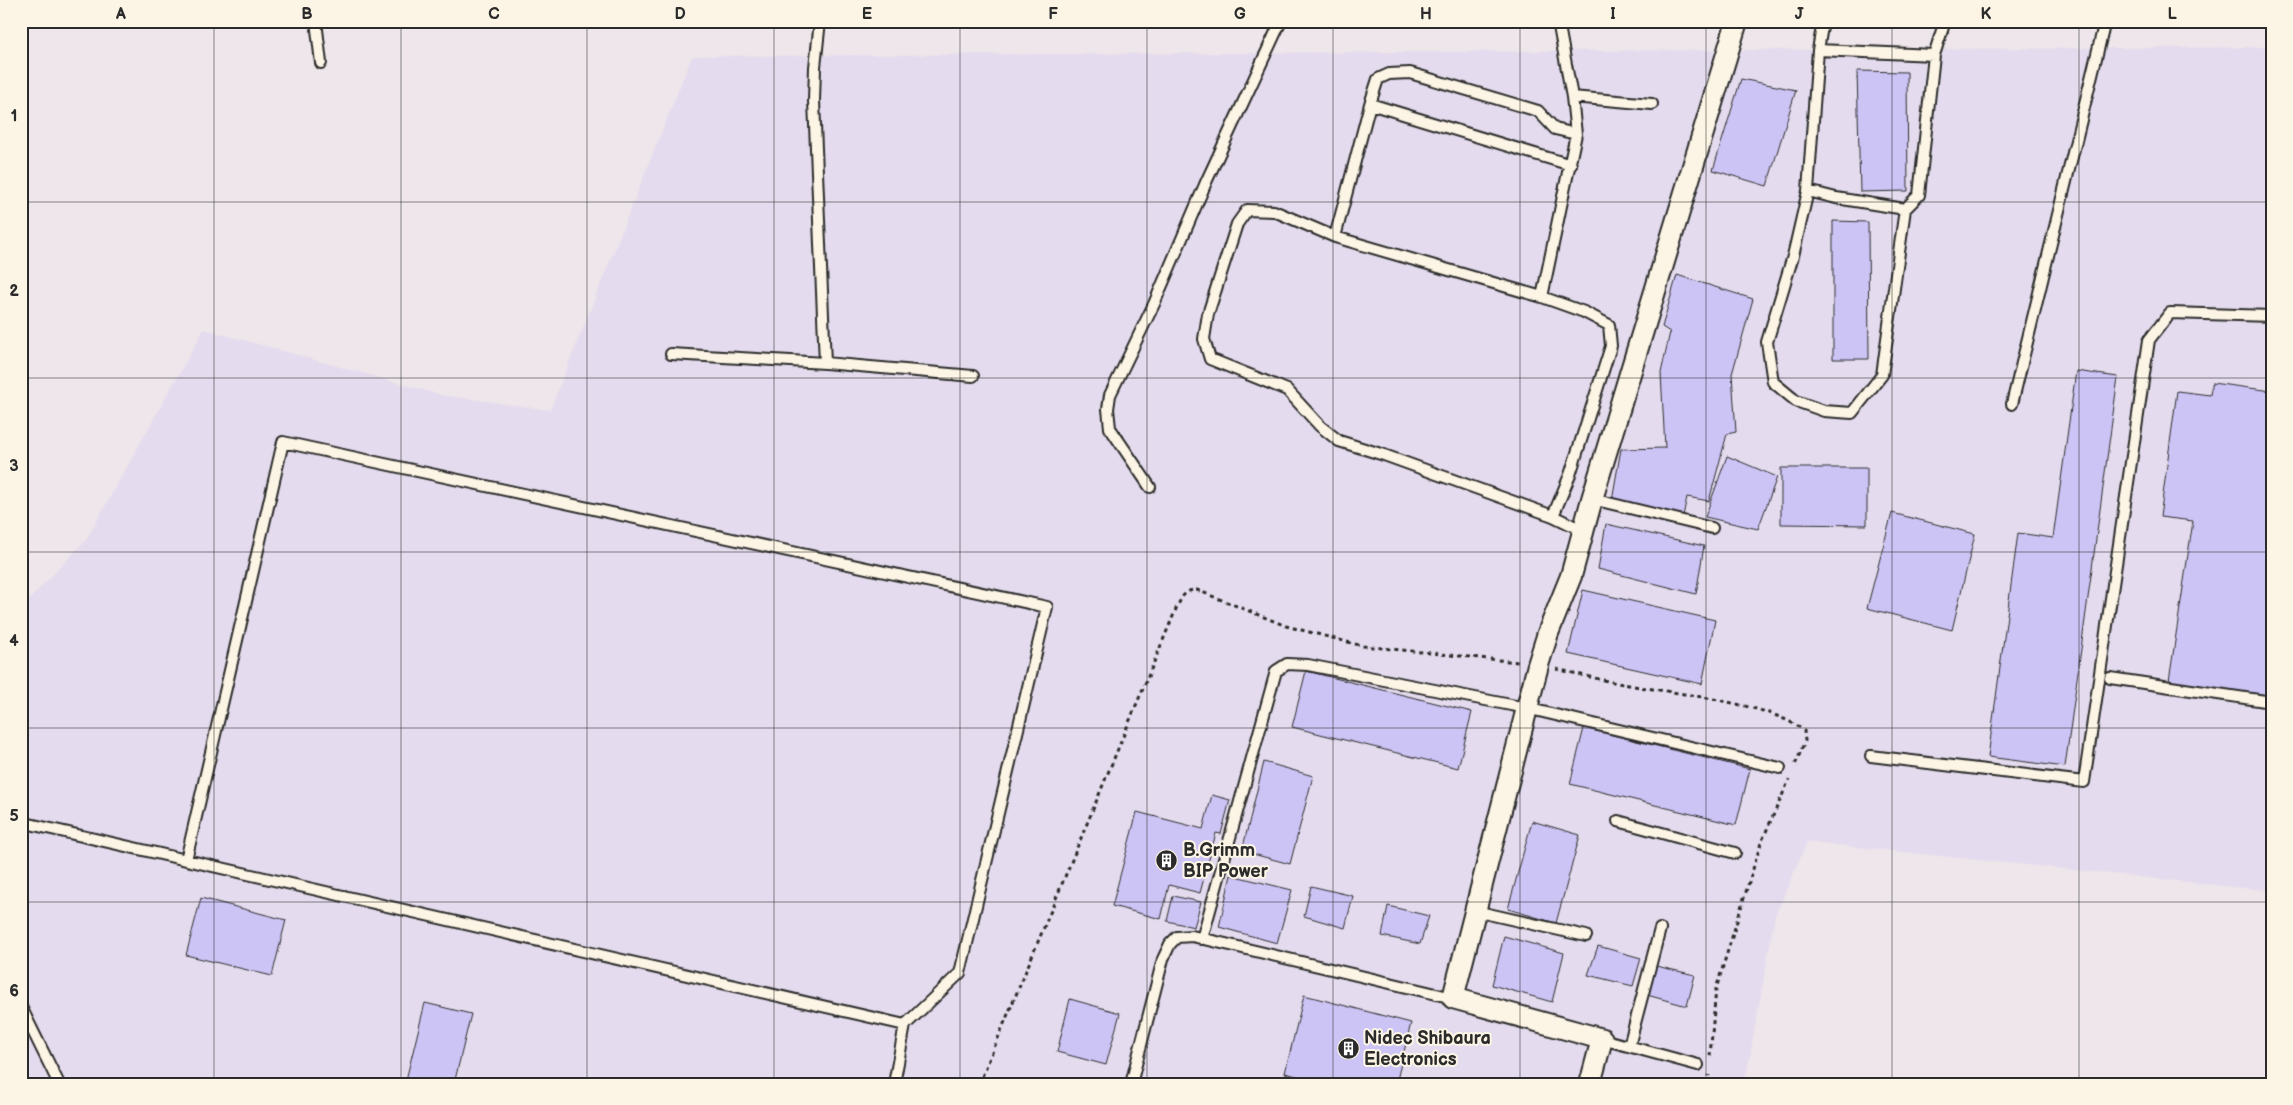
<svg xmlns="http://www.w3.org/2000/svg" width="2293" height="1105" viewBox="0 0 2293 1105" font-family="'Balsamiq Sans',sans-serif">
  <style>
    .built { fill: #e4dcee }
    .building { fill: #cdc4f6; stroke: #2b2b2b }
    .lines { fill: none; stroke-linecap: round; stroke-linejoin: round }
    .lane-casing { stroke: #2b2b2b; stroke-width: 14 }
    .street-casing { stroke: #2b2b2b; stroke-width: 24 }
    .path { stroke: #2b2b2b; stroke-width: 3; stroke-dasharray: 4 4; stroke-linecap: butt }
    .lane { stroke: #fcf5e5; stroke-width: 10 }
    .street { stroke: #fcf5e5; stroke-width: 20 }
    .grid { fill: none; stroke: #2b2b2b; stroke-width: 1; stroke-opacity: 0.55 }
    .labels { text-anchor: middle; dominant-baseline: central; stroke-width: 4; stroke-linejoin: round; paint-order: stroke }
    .poi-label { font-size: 18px; font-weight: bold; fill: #2b2b2b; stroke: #fcf5e5; text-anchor: start }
    .neatline { fill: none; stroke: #2b2b2b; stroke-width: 2 }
    .grid-label { font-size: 16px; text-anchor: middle; font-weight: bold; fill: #2b2b2b }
  </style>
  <rect width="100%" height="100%" fill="#eee6ea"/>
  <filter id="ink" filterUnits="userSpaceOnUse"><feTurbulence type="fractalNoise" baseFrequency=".02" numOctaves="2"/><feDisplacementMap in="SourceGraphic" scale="10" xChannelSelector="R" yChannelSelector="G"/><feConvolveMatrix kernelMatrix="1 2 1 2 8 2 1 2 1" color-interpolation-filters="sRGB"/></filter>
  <g filter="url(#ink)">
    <path class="built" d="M2272,47v844l-465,-49 -32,74 -30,168h-1724v-476l65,-68 118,-211 237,66 109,15 142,-354z"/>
    <path class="building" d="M1857,71l50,1 1,119 -48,1z
      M1741,79l55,11 -29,96 -54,-16z
      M1833,221l35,1 1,137h-36z
      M1677,275l76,24 -21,75 4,58 -9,2 -18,67 -22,-4 -4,19 -71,-16 9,-51 44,-1 -4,-75 9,-41 -8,-5z
      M2076,371l42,6 -53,390 -77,-10 30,-224 35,5z
      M2212,383l60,8v305l-103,-15 24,-160 -33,-4 17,-126 33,4z
      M1727,456l50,21 -19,52 -53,-12z
      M1781,468h86v57l-86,-1z
      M1892,513l83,21 -23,96 -85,-22z
      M1606,524l98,22 -8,48 -98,-25z
      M1583,590l132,30 -13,64 -134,-30z
      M1306,671l166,41 -14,56 -166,-41z
      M1584,728l166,41 -14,56 -166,-41z
      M1264,762l49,14 -23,88 -48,-13z
      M1212,795l18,5 -9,34 -5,-1 -16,60 -31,-8 -8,34 -49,-13 25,-94 66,17z
      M1532,821l48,14 -24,88 -48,-14z
      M1231,875l61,15 -15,53 -58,-16z
      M1311,886l42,10 -8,32 -41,-12z
      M1173,896l28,6 -7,25 -27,-6z
      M201,898l85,22 -14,56 -86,-21z
      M1388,906l41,10 -9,28 -38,-8z
      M1504,936l60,17 -12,49 -60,-17z
      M1598,946l43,12 -8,28 -45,-11z
      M1656,966l39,9 -8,31 -40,-11z
      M1304,995l107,28 -15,61h-68l-43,-11z
      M1070,999l50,14 -14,52 -49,-13z
      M425,1003l46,11 -17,70h-49z"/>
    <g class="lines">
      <defs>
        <path id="lane" d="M316,21l5,42
          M820,21l-5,46 -1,34 11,262 148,13
          M1823,21l-5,29 -10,141 28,7 69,11 14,-14 15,-140 11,-34
          M1818,50l116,5
          M1572,97l80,7
          M1370,104l8,-25 11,-5 21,-1 128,38 17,18 21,5
          M1808,191l-15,65 -26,86 6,40 23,19 28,10 28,2 30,-38 23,-166
          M1335,237l35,-133 201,61
          M1542,297l34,-163 -4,-37 -14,-76
          M671,354l154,9
          M2012,404l93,-383
          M1150,487l-40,-59 -2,-19 2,-14 44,-91 53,-124 74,-159
          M1592,499l120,29
          M1553,516l17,-41 41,-129 -2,-21 -25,-13 -42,-15 -207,-60 -61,-26 -27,-1 -10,14 -29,90 -4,25 6,20 77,31 33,36 19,15 45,14 169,61 31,15
          M2110,678l162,24
          M1871,756l213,26 65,-442 21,-27 102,3
          M1618,821l117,32
          M21,822l884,203 -11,59
          M186,860l97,-418 764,165 -87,366 -55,52
          M1475,911l111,25
          M1202,939l74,-268 11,-7 21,1 218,43 254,60
          M21,1007l38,77
          M1602,1039l96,26
          M1629,1046l31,-117
          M1131,1084l32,-125 7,-15 7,-7 15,-1 261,62"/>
        <path id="street" d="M1590,1084l12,-45 -149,-41 85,-333 10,-32 23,-57 21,-77 145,-478"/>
      </defs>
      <use href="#lane" class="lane-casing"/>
      <use href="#street" class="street-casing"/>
      <path class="path" d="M1556,669c22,5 45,11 67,15 46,9 147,18 181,47l1,10 -10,24
        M1710,1056l6,-67 45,-146 28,-63
        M979,1084l197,-475c5,-10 8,-20 21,-19l89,36 77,20 155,16
        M1708,1084l1,-9"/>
      <use href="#lane" class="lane"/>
      <use href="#street" class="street"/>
    </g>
  </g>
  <path class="grid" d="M214,21v1063M401,21v1063M587,21v1063M774,21v1063M960,21v1063M1147,21v1063M1333,21v1063M1520,21v1063M1706,21v1063M1892,21v1063M2079,21v1063M21,202h2251M21,378h2251M21,552h2251M21,728h2251M21,902h2251"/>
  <defs>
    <symbol id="building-disc" viewBox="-11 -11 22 22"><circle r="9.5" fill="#2b2b2b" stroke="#fcf5e5"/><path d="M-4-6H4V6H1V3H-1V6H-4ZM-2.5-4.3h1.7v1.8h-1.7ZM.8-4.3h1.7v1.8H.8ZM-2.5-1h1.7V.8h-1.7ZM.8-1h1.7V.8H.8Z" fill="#fff"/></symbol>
  </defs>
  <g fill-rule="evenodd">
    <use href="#building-disc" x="1154" y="848" width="25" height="25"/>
    <use href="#building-disc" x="1336" y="1036" width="25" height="25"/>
  </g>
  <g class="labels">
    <g class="poi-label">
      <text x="1183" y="850">B.Grimm<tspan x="1183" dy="21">BIP Power</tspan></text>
      <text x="1364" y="1038">Nidec Shibaura<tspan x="1364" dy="21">Electronics</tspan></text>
    </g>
  </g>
  <rect width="2293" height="1105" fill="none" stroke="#fcf5e5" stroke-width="55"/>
  <rect x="28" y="28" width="2238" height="1050" class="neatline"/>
  <g class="grid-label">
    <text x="121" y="19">A</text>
    <text x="307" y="19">B</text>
    <text x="494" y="19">C</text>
    <text x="680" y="19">D</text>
    <text x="867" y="19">E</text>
    <text x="1053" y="19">F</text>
    <text x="1240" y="19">G</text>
    <text x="1426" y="19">H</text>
    <text x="1613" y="19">I</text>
    <text x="1799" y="19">J</text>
    <text x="1986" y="19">K</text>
    <text x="2172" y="19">L</text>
    <text x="14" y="121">1</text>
    <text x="14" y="296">2</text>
    <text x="14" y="471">3</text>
    <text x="14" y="646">4</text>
    <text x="14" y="821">5</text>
    <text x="14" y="996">6</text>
  </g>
</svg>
